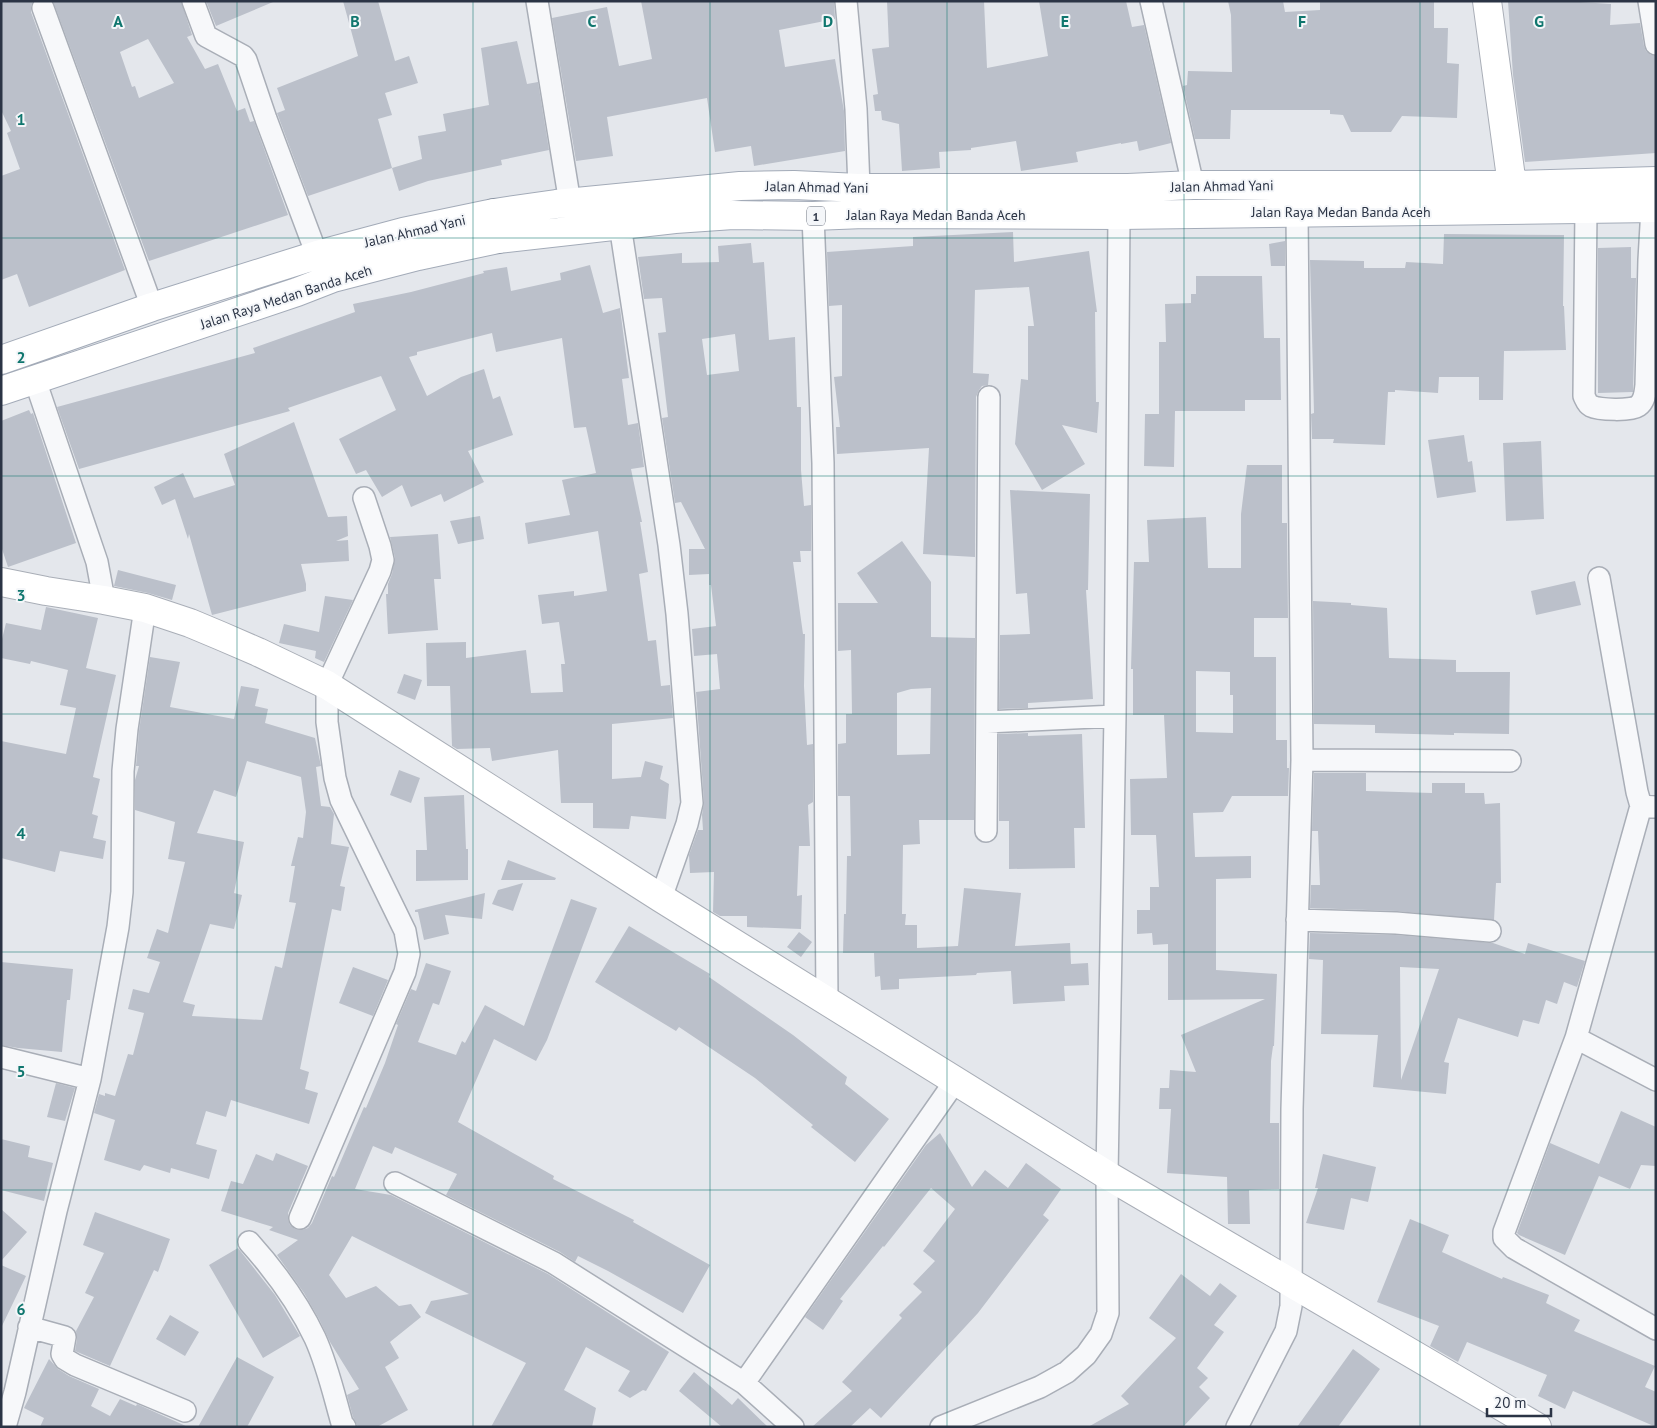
<svg xmlns="http://www.w3.org/2000/svg" width="1657" height="1428" viewBox="0 0 1657 1428" font-family="'PT Sans',sans-serif">
  <style>
    .building { fill: #bbc0ca; fill-rule: evenodd }
    .lines { fill: none; stroke-linecap: round; stroke-linejoin: round }
    .street-casing { stroke: #a9aeb7; stroke-width: 24 }
    .secondary-casing { stroke: #a9aeb7; stroke-width: 30 }
    .primary-casing { stroke: #a3abb8; stroke-width: 30 }
    .highway-casing { stroke: #8b94a3; stroke-width: 30 }
    .street { stroke: #f7f8fa; stroke-width: 21 }
    .secondary { stroke: #fff; stroke-width: 28 }
    .primary { stroke: #fff; stroke-width: 28 }
    .highway { stroke: #fff; stroke-width: 28 }
    .grid { fill: none; stroke: #0f766e; stroke-width: 1; stroke-opacity: 0.55 }
    .labels { text-anchor: middle; dominant-baseline: central; stroke-width: 4; stroke-linejoin: round; paint-order: stroke }
    .shield { fill: #f4f6f9; stroke: #676e7b; stroke-width: 1 }
    .shield-label { font-size: 12px; font-weight: bold; fill: #2b3445 }
    .street-label { font-size: 14px; fill: #2b3445; stroke: #f4f6f9 }
    .grid-label { font-size: 16px; text-anchor: middle; font-weight: bold; fill: #0f766e; stroke: #f4f6f9; stroke-width: 4; stroke-linejoin: round; paint-order: stroke }
  </style>
  <rect width="100%" height="100%" fill="#e4e7ec"/>
  <path class="building" d="M1,1h32l-2,5v6l94,258 -96,37 -12,-33 -16,6v-104l19,-7 -13,-36 4,-2 -10,-21z
    M53,1h128l11,34 -5,2 18,32 13,-5 19,47 8,-3 5,14 4,-1 34,94 -139,46zM148,39l26,44 -35,15 -4,-12 -3,1 -12,-35z
    M206,1h67v1l-57,24z
    M343,1h35l17,60 14,-5 9,27 -33,10 7,22 -14,4 14,49 -84,28 -31,-83 8,-3 -8,-22 81,-32z
    M641,1h193l1,18 -56,11 6,37 50,-8 9,52 1,40 -91,15 -3,-20 -36,6 -8,-54 -100,19 6,39 -37,5 -24,-143 55,-11 12,59 33,-7z
    M887,1h97l3,67 61,-12 -9,-55h87l6,26 12,-2 27,118 -32,8 -2,-10 -16,3v-1l-45,9 2,10 -57,9 -5,-30 -45,7v2l-32,2 1,16 -38,3 -3,-47 -17,-4 -1,-9h-6l-2,-16 5,-1 -6,-45 17,-2z
    M1228,1h55l2,11 35,-2v-9h114v27h14l-1,35 12,1 -2,54 -55,-2 -11,16h-40l-8,-17 -13,-1v-4h-99l-1,29h-35l-12,-53 4,-1 1,-14 44,1 -1,-57z
    M1508,1h57l46,3 -1,21 30,-2 4,23 2,5 5,4 5,1v97l-131,9 -12,-87z
    M517,41l10,43 11,-2 11,68 -48,10 1,5 -74,16 -29,10 -7,-23 30,-9 -4,-23 28,-5 -3,-17 46,-9 -8,-57z
    M1013,232l1,30 75,-11 8,61h-2l1,90h3l-2,31 -35,-8 23,39 -43,26 -27,-46 6,-65 7,1v-54h6l-5,-39 -54,3 -2,83 16,1 -1,11 -6,1 -3,4 -3,7 -1,160 -52,-3 6,-106 -92,6 -1,-27h4l-6,-50 8,-1v-71l-13,1 -2,-54 86,-6v-9z
    M1444,234l120,1 -1,71h1l2,44 -62,1 -1,49h-24v-23h-40l-1,16 -43,-3v2h-7l-3,53 -52,-2 1,-4h-22l-1,-25 3,-1 -4,-153 54,1v7h41l1,-6 37,2z
    M1285,241v25h-14l-2,-22z
    M751,243l2,20 11,-1 5,78 26,-3 2,70h4v63l3,36 7,-1v46h-11l1,11h-8l10,72h2l-1,52 3,59 6,-1v58l-5,3 2,41h-11l-2,50 5,-1 -1,34 -54,-2v-11h-27l-7,-4 1,-40 -24,1 -1,-18 9,-25h5l-1,-15 2,-13 -8,-110 24,-3 -3,-35 -23,2 -2,-27 24,-3 -5,-41h-2v-11l-20,1v-26h16l-24,-47 -6,1 -13,-85 6,-1 -10,-84 8,-1 -4,-34 -18,1 -6,-42 44,-4v10l37,-1 -1,-16zM735,334l4,37 -32,4 -5,-36z
    M1631,247v31h5l-3,114 -35,1v-145z
    M590,265l13,48 17,-5 9,70 -7,1 6,46 10,-2 6,44 -13,2 11,53h-2l8,50 -9,2 9,67 8,-1 5,46 9,-1 3,33 -61,6v55l29,-2 4,-16 18,5 -3,13 9,5 -3,35 -35,-3 -2,13 -36,-1v-25h-32l-3,-53 -66,11 -2,-13 -33,1 -5,-3 -2,-60h-23l-1,-43 40,-1v16l60,-8 5,43 32,-1 -2,-28h4l-6,-42 -17,2 -4,-29 36,-4v5l33,-5 -9,-60 -70,13 -3,-21 45,-8 -8,-35 34,-7 -10,-46 -12,1 -12,-90 -66,14 -4,-19 -75,19v3l-8,2 18,39 34,-19 23,-8 9,30 7,-3 13,39 -45,16 16,31 -40,20 -3,-8 -30,13 -9,-22 -20,12 -16,-27 -10,4 -17,-35 57,-29 -15,-34 -93,32 2,3 -211,58 -22,-62 198,-54 -2,-5 102,-36 -2,-8 58,-12 73,-19 -1,-2 24,-4 4,24 50,-11 -1,-7z
    M1196,276h66l2,62h16l1,62h-36v11h-70l-1,56 -30,-1 1,-52h14v-72h7l-1,-38 26,-1v-9h5z
    M29,410l2,4 2,-1 43,130 -68,24 -7,-21v-125z
    M294,422l34,95 19,-1 1,20 -12,5 12,-1 1,21 -48,3 5,20v7l-94,24 -23,-81 -1,5 -13,-40 -13,6 -8,-18 29,-14 11,25 41,-13 -11,-31z
    M1464,435l4,27 4,-1 4,31 -39,6 -9,-58z
    M1541,441l3,78 -38,2 -3,-78z
    M1247,465h35v58h5l1,95h-34v39h22v83h11v28h2l-1,28h-56l-9,16 -30,1 2,44 56,-1v22l-35,1v91l61,4 -3,72h-1l-2,15 -1,62h9v66l-30,1 1,34h-22l-1,-47 -60,-4 4,-64h-12l1,-21h9l1,-18 26,2 -15,-37 84,-36 -97,1v-56l-15,1 -1,-12 -15,1v-24h13v-23h9l-3,-52h-25l-1,-56 37,-1 -3,-63h-31v-46h-2l3,-107h15l-2,-42 59,-3 2,51h33v-54zM1196,671l34,1v23h3v38l-37,-1z
    M1010,490l80,4 -2,96h-2l7,109 -65,4v5l-29,1 1,-74 30,-1 -3,-41 -11,1z
    M480,516l4,23 -26,5 -8,-23z
    M438,534l3,45h-7l4,51 -50,4 -2,-40h2v-10l4,-10 3,-16 -5,-21z
    M902,541l29,41v55l44,1 -1,182h-55l1,24 -17,1 -1,69h4l-1,11h12v23l41,-2 6,-58 57,5 -6,53 55,-3 1,21 17,-1 1,22 -25,1 1,15 -52,3 -2,-33 -34,2 -1,2 -77,4v10l-18,1 -1,-14 -5,1 -1,-24h-31l1,-39h2l1,-58h4l-1,-60h-12v-52l8,-1v-29h6l-1,-64 -13,1v-48h40l-21,-30zM931,688l-1,66 -33,1v-62l14,-4z
    M118,570l58,15 -4,15 -24,-7 -34,-7z
    M1575,581l6,24 -45,10 -5,-24z
    M325,596l28,4 -29,62 -9,-4 1,-7 -37,-8 5,-19 35,8z
    M1313,601l38,2v2l36,3 2,50 67,2v12h54l-1,62 -55,-1v2l-79,-2v-8l-61,-1z
    M46,607l52,11 -12,50 30,7 -23,102 7,2 -8,35 6,2 -5,22 13,3 -3,18 -43,-8 -5,21 -54,-14v-117l65,13 10,-46 -16,-3 8,-35 -37,-9 -1,3 -29,-6v-15l5,-20 35,7z
    M150,657l30,5 -10,45 64,12 7,-33 18,3 -4,17 13,3 -3,14 50,15 6,28 -5,1 5,39 9,1 4,7 -3,30 18,3 -9,39 5,1 -4,24 -9,-2 -32,160 9,3 -4,17 13,4 -9,31 -78,-24 -5,17 -20,-6 -10,33 21,6 -8,29 -38,-11 -1,5 -26,-8 -4,6 -36,-11 11,-40 -21,-7 5,-19 6,2v-3l10,3 13,-42 5,1 11,-42 -16,-4 5,-20 16,4 11,-31 -13,-4 10,-29 11,4 17,-71 -17,-3 7,-37 -40,-12v-30l4,-14h-3l3,-35zM247,761l54,16 5,35 -3,26 -5,-1 -7,29h4l-6,36 7,1 -14,65 -7,-2 -13,54 -70,-4 3,-11 -12,-3 27,-78 24,5 8,-34 -8,-2 10,-51 -47,-9 17,-43 22,7z
    M404,674l18,6 -7,20 -18,-7z
    M1028,733v3l54,-2 3,94h-11l1,40 -66,1v-48h-10v-87z
    M399,770l21,8 -9,25 -21,-8z
    M1314,773h52v18l66,2v-10h33v10h19l1,11 15,-1 1,80h-5l-2,37 -97,-9 -87,-3 1,-23h9l-2,-54h-6z
    M464,795l2,54h2v31l-52,1v-31h11l-3,-53z
    M508,860l48,18 -1,2h-54z
    M523,883l-10,28 -21,-7 6,-14z
    M485,893l-3,26 -37,-4 4,19 -25,6 -6,-28h-3v-2z
    M571,899l26,9 -50,132 -11,21 -42,-22 -36,83 96,54 -1,3 81,41 -1,2 77,43 -27,48 -75,-42 -30,-15 -3,6 -15,-10 -114,-57 11,-21 -62,-27 -3,7 -19,-8 -18,43 36,6 157,79 121,78 -23,39 -3,-1 -13,8 -12,-7 12,-20 -44,-24 -22,43 32,18 -4,19h-101l35,-64 -101,-50 6,-12 38,-7 -117,-58 -23,39 17,23 30,-12 23,20 12,-2 10,13 -31,25 9,16 -14,9 23,43 -31,17h-19l-5,-10 -6,-22 12,-6 -29,-47 -11,-23 -15,-26 -27,-38 21,-15 -29,-10 4,-3 -52,-16 10,-30 12,3 13,-30 17,7 3,-8 32,13 -20,47v6l2,6 5,4 7,1 6,-2 4,-5 20,-47 2,1 30,-70 2,1 19,-45 13,-38 -2,-1 15,-35 5,2 10,-28 25,8 -12,34 -6,-2 -15,39 38,13 6,-14 3,2 20,-38 39,21z
    M629,926l81,48 -1,3 84,58 54,42 -2,7 44,35 -34,43 -44,-35 2,-2 -58,-47 -76,-51 -3,4 -81,-49z
    M799,932l13,10 -11,15 -14,-10z
    M1310,933l85,2 98,8 32,11 3,-11 57,18 -8,26 -13,-5 -7,22 -11,-4 -7,24 -16,-4 -5,17 -60,-19 -14,44 5,1 -3,31 -73,-7 5,-52 -57,-1 2,-74 -14,-1zM1400,967l39,2 -38,111z
    M1,962l72,7 -3,31h-3l-5,52 -44,-4 -17,-3z
    M353,967l35,13 -15,36 -34,-13z
    M56,1083l19,5 -10,33 -18,-4z
    M1621,1111l35,16v39l-15,-1 -11,24 -31,-13 -34,79 -46,-20 -2,-2 33,-90 49,21z
    M940,1133l32,54 13,-17 23,18 18,-25 35,26 -18,26 6,5 -71,93 -97,105 -11,-10 -20,19h-38l40,-36 -10,-9 60,-64 -3,-3 23,-23 -9,-8 22,-23 -12,-10 32,-42 -24,-21 -47,59 -1,-1 -43,53 3,2 -20,29 -18,-13 121,-172z
    M1,1139l29,7 -2,11 25,6 -9,38 -43,-11z
    M1323,1154l53,13 -8,35 -17,-4 -7,32 -38,-7 12,-35h-3z
    M1,1209l26,23 -26,29z
    M95,1212l75,27 -12,33 -4,-2 -44,96 -35,-15 2,-12 -1,-8 18,-34 -9,-4 19,-40 -21,-8z
    M1410,1219l39,16 -7,17 60,27 1,-2 46,18 -3,8 34,17 -6,11 81,35 -10,21 11,5v35l-83,-36 -8,18 -27,-13 9,-21 -80,-33 -9,20 -28,-16 9,-20 -62,-24z
    M238,1248l37,47 25,41 -37,22 -54,-93z
    M1,1265l25,11 -25,52z
    M1181,1274l29,22 10,-13 17,13 -23,29 10,7 -27,36 11,10 -9,9 11,11 -27,29h-95l41,-23 -8,-8 55,-58 -27,-20z
    M170,1315l29,17 -14,24 -29,-17z
    M1353,1349l27,20 -42,58h-41z
    M237,1357l37,20 -27,50h-49z
    M49,1359l9,10 11,7 30,13 -8,17 19,10 10,-17 16,7 1,-2 51,23h-148l4,-9 -20,-10z
    M694,1372l38,33 6,-7 30,29h-46l-43,-36z"/>
  <g class="lines">
    <defs>
      <path id="street" d="M193,1l13,35 37,20 3,4 20,59 51,136
        M537,1l33,202
        M846,1l10,108 3,79
        M1151,1l42,184
        M1649,1l7,43
        M43,8l109,299
        M1586,210l-2,186c2,4 3,8 7,10 8,4 40,5 47,0 7,-5 7,-13 8,-21l3,-125 3,-52
        M813,216l10,247 4,538
        M620,225l49,320 8,69 15,189 -5,21 -26,74
        M35,380l62,182 7,38
        M1599,578l38,214 4,14 15,1
        M987,722l128,-6
        M1302,760l208,1
        M986,831l3,-434
        M1297,920l99,3 94,8
        M1576,1038l65,-232
        M1,1057l89,22
        M1656,1080l-80,-42 -72,194v6l10,10 142,81
        M395,1183l159,80 190,120 49,44
        M300,1218l105,-246 4,-18 -4,-23 -64,-131 -6,-22 -8,-56v-37l53,-114 3,-11 -3,-14 -16,-48
        M249,1242c26,29 49,60 66,96 12,26 19,57 27,85l3,4
        M29,1327l36,10 -3,17 3,5 10,6 110,46
        M744,1383l212,-303
        M5,1427l10,-35 41,-181 34,-132 28,-152 4,-35 1,-121 4,-42 18,-121
        M941,1427l99,-40 27,-15 19,-17 15,-21 7,-21 -1,-138 8,-459 4,-501
        M1237,1427l49,-96 5,-25 1,-197 10,-349 -5,-548"/>
      <path id="secondary" d="M1487,1l25,184
        M1,582l45,9 58,9 41,8 45,15 31,13 37,16 69,33 334,213 446,277 430,252"/>
      <path id="primary" d="M1,360l151,-53 165,-52 86,-23 91,-19 62,-9 184,-18 54,-1 65,3h269l65,-3h319l144,-4
        M1,391l296,-99 36,-14 85,-22 80,-17 177,-20 58,-4 80,1 51,-2 255,1 537,-7"/>
      <path id="highway" d="M494,213l4,26"/>
    </defs>
    <use href="#street" class="street-casing"/>
    <use href="#secondary" class="secondary-casing"/>
    <use href="#primary" class="primary-casing"/>
    <use href="#highway" class="highway-casing"/>
    <use href="#street" class="street"/>
    <use href="#secondary" class="secondary"/>
    <use href="#primary" class="primary"/>
    <use href="#highway" class="highway"/>
  </g>
  <path class="grid" d="M237,1v1426M473,1v1426M710,1v1426M947,1v1426M1184,1v1426M1420,1v1426M1,238h1655M1,476h1655M1,714h1655M1,952h1655M1,1190h1655"/>
  <g class="labels">
    <rect class="shield" x="807" y="206.5" width="18" height="19" rx="4"/>
    <g class="shield-label">
      <text x="816" y="216">1</text>
    </g>
    <g class="street-label">
      <text transform="translate(1222 186) rotate(-1)">Jalan Ahmad Yani</text>
      <text transform="translate(817 187) rotate(1)">Jalan Ahmad Yani</text>
      <text x="1341" y="212">Jalan Raya Medan Banda Aceh</text>
      <text x="936" y="215">Jalan Raya Medan Banda Aceh</text>
      <text transform="translate(415 231) rotate(-13)">Jalan Ahmad Yani</text>
      <text transform="translate(286 297) rotate(-18)">Jalan Raya Medan Banda Aceh</text>
    </g>
  </g>
  <g class="grid-label">
    <text x="118" y="27">A</text>
    <text x="355" y="27">B</text>
    <text x="592" y="27">C</text>
    <text x="828" y="27">D</text>
    <text x="1065" y="27">E</text>
    <text x="1302" y="27">F</text>
    <text x="1539" y="27">G</text>
    <text x="21" y="125">1</text>
    <text x="21" y="363">2</text>
    <text x="21" y="601">3</text>
    <text x="21" y="839">4</text>
    <text x="21" y="1077">5</text>
    <text x="21" y="1315">6</text>
  </g>
  <rect width="1657" height="1428" fill="none" stroke="#2b3445" stroke-width="5"/>
  <path d="M1487 1408v8h64v-8" fill="none" stroke="#2b3445" stroke-width="2.5"/>
  <text x="1494" y="1408" font-size="15" fill="#2b3445" stroke="#f4f6f9" stroke-width="4" paint-order="stroke">20 m</text>
</svg>
